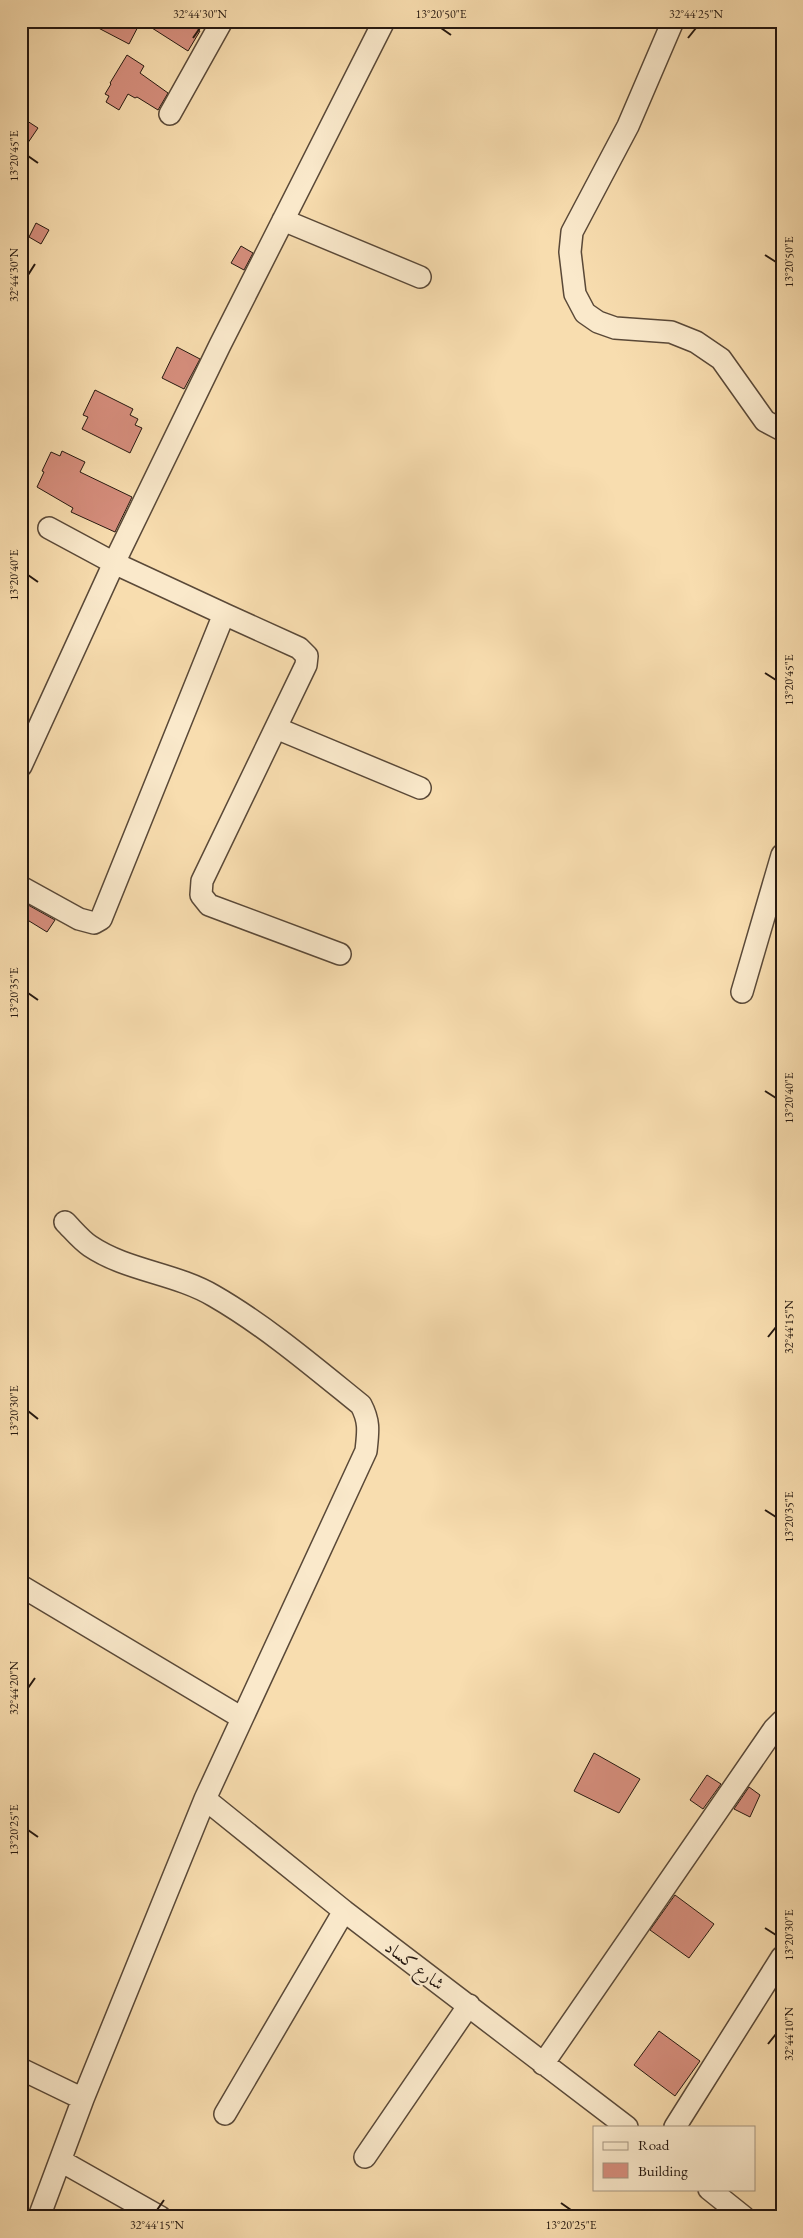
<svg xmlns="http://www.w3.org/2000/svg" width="803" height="2238" viewBox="0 0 803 2238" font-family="'EB Garamond',Amiri,serif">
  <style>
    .building { fill: #d68e7d; stroke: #251810 }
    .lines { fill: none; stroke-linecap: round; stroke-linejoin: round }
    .minor-casing { stroke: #5a4938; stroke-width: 24 }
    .minor { stroke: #fae9cb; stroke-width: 21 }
    .ticks { fill: none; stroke: #251810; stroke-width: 2 }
    .labels { text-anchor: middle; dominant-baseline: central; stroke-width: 4.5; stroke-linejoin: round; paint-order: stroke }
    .street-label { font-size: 18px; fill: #251810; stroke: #fae9cb }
    .neatline { fill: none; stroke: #251810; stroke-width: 2 }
    .ticks-label { font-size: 12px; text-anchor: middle; fill: #251810 }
  </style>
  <rect width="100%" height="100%" fill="#f8ddaf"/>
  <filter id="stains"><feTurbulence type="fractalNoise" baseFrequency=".004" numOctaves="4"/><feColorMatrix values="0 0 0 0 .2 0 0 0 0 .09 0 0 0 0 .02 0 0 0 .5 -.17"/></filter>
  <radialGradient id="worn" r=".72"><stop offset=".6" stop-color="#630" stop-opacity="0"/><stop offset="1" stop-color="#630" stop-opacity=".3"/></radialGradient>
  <path class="building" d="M85,21h118l-5,9 2,1 -12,20 -47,-30 -12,23z
    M127,55l17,11 -4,7 28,20 -10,17 -21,-13 -2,1 -7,-4 -9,16 -13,-8 3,-6 -4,-2 6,-10 -1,-1z
    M21,117l17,11 -17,25z
    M36,223l13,7 -8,14 -12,-7z
    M241,246l12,7 -9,17 -13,-7z
    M177,347l23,12 -16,30 -22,-11z
    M95,390l38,19 -3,6 8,4 -3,6 7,3 -12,25 -48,-24 6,-12 -5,-2z
    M62,451l23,11 -5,10 52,25 -17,35 -44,-20 2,-4 -36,-21 7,-15 -2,-1 9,-19 9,4z
    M21,901l34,19 -8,12 -26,-16z
    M594,1753l46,26 -21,34 -45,-22z
    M707,1775l14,9 -18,25 -13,-9z
    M749,1787l11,8 -10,22 -16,-8z
    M675,1895l39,29 -25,34 -39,-28z
    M659,2031l41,30 -25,35 -41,-31z"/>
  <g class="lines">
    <defs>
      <path id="minor" d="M673,21l-45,105 -56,106 -2,20 5,42 10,19 13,9 17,6 56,4 25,10 25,17 44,62 17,9
        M170,114l52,-93
        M283,220l137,57
        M49,528l65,35 106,-218 164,-324
        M276,728l144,60
        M21,766l93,-203 110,51
        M21,887l58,32 15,4 7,-4 123,-305 75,34 8,8 -1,9 -104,216 -1,14 8,10 131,49
        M742,992l40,-137
        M21,1586l221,132
        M205,1799l139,112 283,216
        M543,2064l231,-335 8,-8
        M21,2069l62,30
        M225,2114l119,-203
        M675,2127l107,-170
        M365,2157l104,-152
        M61,2161l99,56
        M709,2189l35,28
        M39,2217l44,-118 122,-300 161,-348c2,-19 4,-29 -5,-46 -47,-38 -95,-79 -147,-109 -39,-23 -87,-25 -124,-50 -9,-6 -17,-16 -25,-24"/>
    </defs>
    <use href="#minor" class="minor-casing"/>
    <use href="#minor" class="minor"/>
  </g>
  <path class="ticks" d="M441,28l10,7M193,38l7,-10M688,38l8,-10M28,156l10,7M765,255l11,7M28,275l7,-11M28,575l10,7M765,673l11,7M28,993l10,7M765,1091l11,7M768,1337l8,-10M28,1411l10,8M765,1510l11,7M28,1688l7,-10M28,1830l10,7M765,1928l11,7M768,2044l8,-10M561,2203l10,7M157,2210l7,-10"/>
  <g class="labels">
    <g class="street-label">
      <text transform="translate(415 1965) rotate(37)">شارع كساد</text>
    </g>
  </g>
  <rect width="803" height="2238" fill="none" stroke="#f8ddaf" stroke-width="55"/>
  <rect x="593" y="2126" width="162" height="65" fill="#fae9cb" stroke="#a59580"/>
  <rect x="603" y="2142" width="25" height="8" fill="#fae9cb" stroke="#a59580"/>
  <text x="638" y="2150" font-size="15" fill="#251810">Road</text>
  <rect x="603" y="2163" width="25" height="15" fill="#d68e7d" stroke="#a59580"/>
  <text x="638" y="2176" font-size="15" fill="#251810">Building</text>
  <rect x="28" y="28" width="748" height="2182" class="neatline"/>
  <g class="ticks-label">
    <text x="200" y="18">32°44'30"N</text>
    <text x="441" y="18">13°20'50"E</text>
    <text x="696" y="18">32°44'25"N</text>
    <text transform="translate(14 156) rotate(-90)" y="4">13°20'45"E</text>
    <text transform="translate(789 262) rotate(-90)" y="4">13°20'50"E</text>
    <text transform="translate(14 275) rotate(-90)" y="4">32°44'30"N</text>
    <text transform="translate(14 575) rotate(-90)" y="4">13°20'40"E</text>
    <text transform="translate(789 680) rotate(-90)" y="4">13°20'45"E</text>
    <text transform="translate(14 993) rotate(-90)" y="4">13°20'35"E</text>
    <text transform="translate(789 1098) rotate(-90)" y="4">13°20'40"E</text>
    <text transform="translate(789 1327) rotate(-90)" y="4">32°44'15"N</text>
    <text transform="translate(14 1411) rotate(-90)" y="4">13°20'30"E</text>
    <text transform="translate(789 1517) rotate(-90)" y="4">13°20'35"E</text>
    <text transform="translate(14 1688) rotate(-90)" y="4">32°44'20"N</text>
    <text transform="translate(14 1830) rotate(-90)" y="4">13°20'25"E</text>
    <text transform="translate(789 1935) rotate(-90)" y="4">13°20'30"E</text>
    <text transform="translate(789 2034) rotate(-90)" y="4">32°44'10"N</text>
    <text x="157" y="2229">32°44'15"N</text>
    <text x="571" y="2229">13°20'25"E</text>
  </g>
  <rect width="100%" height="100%" filter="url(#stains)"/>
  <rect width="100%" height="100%" fill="url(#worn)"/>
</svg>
